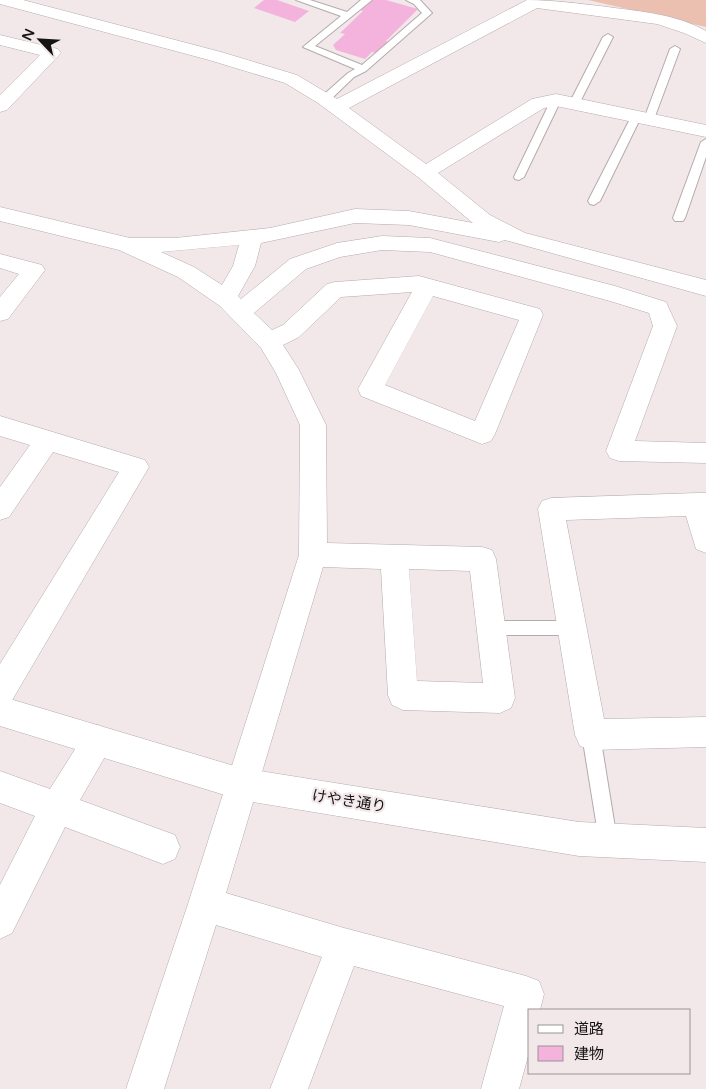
<svg xmlns="http://www.w3.org/2000/svg" width="706" height="1089" viewBox="0 0 706 1089" font-family="'Varela Round','Noto Sans JP',sans-serif">
  <style>
    .green { fill: #ecc0b0 }
    .building { fill: #f3b3dc }
    .lines { fill: none; stroke-linecap: round; stroke-linejoin: round }
    .service-casing { stroke: #b4abad; stroke-width: 2 }
    .minor-casing { stroke: #b4abad; stroke-width: 1 }
    .tertiary-casing { stroke: #b4abad; stroke-width: 1 }
    .service { fill: #fff; fill-rule: evenodd }
    .minor { fill: #fff; fill-rule: evenodd }
    .tertiary { fill: #fff; fill-rule: evenodd }
    .labels { text-anchor: middle; dominant-baseline: central; stroke-width: 4.5; stroke-linejoin: round; paint-order: stroke }
    .street-label { font-size: 15px; fill: #161314; stroke: #f2e8ea }
  </style>
  <rect width="100%" height="100%" fill="#f2e8ea"/>
  <path class="green" d="M588,0h118v27z"/>
  <path class="building" d="M264,0h13l32,11 -14,11 -41,-14z
    M371,0h15l32,9 -32,32 4,2 -11,11 -7,-2 -7,7 -29,-9 -3,-5 12,-11 -5,-1 23,-22 -3,-1z"/>
  <g class="lines">
    <defs>
      <path id="service" d="M296,0h14l37,12 14,-12h11l-57,46 47,19 60,-52 -8,-9 -8,-4h14l12,13 -66,58 -12,6 -25,24 -4,1 -5,-3 1,-2 27,-24 7,-4 -52,-22 38,-31z
        M608,34l5,3 -34,67 -1,2h-8l-1,-2 34,-67z
        M675,46l5,3 -26,70 -5,3 -4,-1 -1,-2 26,-70z
        M556,97l5,3 -37,77 -5,3 -4,-1 -1,-2 37,-77z
        M636,114l5,3 -41,84 -6,4 -4,-1 -2,-3 43,-84z
        M706,139v18l-21,61 -2,3h-8l-2,-3 28,-76z
        M491,621h81l6,2 2,5 -2,5 -6,2h-81l-6,-2 -2,-5 2,-5z
        M591,727l6,2 3,6 17,105 -3,6 -6,3 -6,-3 -3,-6 -17,-105 3,-6z"/>
      <path id="minor" d="M0,0h23l198,52 76,23 40,24 190,-99c27,0 54,4 81,7 34,5 68,7 98,24v12l-22,-10 -27,-9 -120,-16 -188,100 77,56 106,-65 24,-5 150,31v12l-150,-31 -12,2 -106,65 52,42 35,18 181,47v16l-201,-56 -6,2 -90,-17 -54,-2 -94,20 -6,23 -17,30 3,3 49,-40 47,-16 45,-7 48,2 185,48 51,16 11,24 -42,115 71,2v20l-87,-2 -9,-3 -4,-7 47,-125 -4,-13 -39,-12 -180,-49 -48,-2 -42,7 -34,12 -52,44 18,17 11,-5 44,-41 8,-2 84,-6 121,33 3,6 -48,119 -4,7 -9,3 -121,-48 -3,-7 54,-97 -71,5 -42,40 -16,8 16,25 27,55 1,118 155,4 10,3 4,9 19,139 -4,10 -11,5 -97,-3 -11,-5 -4,-10 -7,-126 -58,-2 -97,326 118,35 182,48 13,5 5,13 -4,16h-10v39l-11,40h-38l23,-83 -150,-40 -46,123h-38l52,-132 -106,-32 -52,164h-38l62,-185 111,-349 1,-130 -24,-52 -15,-25 -41,-42 -42,-29 -59,-27 -119,-29v-14l130,31h45l95,-10 85,-19 54,2 64,12 -55,-46 -100,-74 -33,-20 -76,-23 -209,-56zM239,245l-6,21 -11,19 -28,-18 -33,-15zM433,296l86,24 -44,101 -90,-36zM409,569l61,2 13,112 -66,-2z
        M0,35l58,14 3,4 -54,57 -7,2v-17l40,-40 -40,-10z
        M0,254l42,11 3,5 -37,49 -8,2v-24l19,-23 -19,-6z
        M0,416l145,44 4,7 -138,235 -11,5v-43l119,-192 -66,-20 -44,65 -9,3v-33l30,-42 -30,-9z
        M697,493h9v60l-10,-4 -10,-33 -120,4 38,199 102,-2v30l-115,3 -11,-4 -5,-11 -37,-226 4,-8 9,-3z
        M98,725l11,5 5,11 -34,59 95,35 5,12 -5,12 -12,5 -98,-37 -53,106 -12,6v-54l35,-69 -35,-13v-32l50,18 37,-59z"/>
      <path id="tertiary" d="M0,696l241,72 338,54 127,6v34l-127,-6 -338,-56 -241,-74z"/>
    </defs>
    <use href="#service" class="service-casing"/>
    <use href="#minor" class="minor-casing"/>
    <use href="#tertiary" class="tertiary-casing"/>
    <use href="#service" class="service"/>
    <use href="#minor" class="minor"/>
    <use href="#tertiary" class="tertiary"/>
  </g>
  <g class="labels">
    <g class="street-label">
      <text transform="translate(349 801) rotate(9)">けやき通り</text>
    </g>
  </g>
  <rect x="528" y="1009" width="162" height="65" fill="#f2e8ea" stroke="#9a9394"/>
  <rect x="538" y="1025" width="25" height="8" fill="#ffffff" stroke="#9a9394"/>
  <text x="574" y="1034" font-size="15" fill="#161314">道路</text>
  <rect x="538" y="1046" width="25" height="15" fill="#f3b3dc" stroke="#9a9394"/>
  <text x="574" y="1059" font-size="15" fill="#161314">建物</text>
  <g transform="translate(40 40) rotate(295)" stroke="#f2e8ea" stroke-width="4" paint-order="stroke">
  <path d="M0-4L9 19L0 12L-9 19Z" fill="#161314"/>
  <text y="-8" font-size="14" font-weight="bold" text-anchor="middle" fill="#161314">N</text>
  </g>
</svg>
